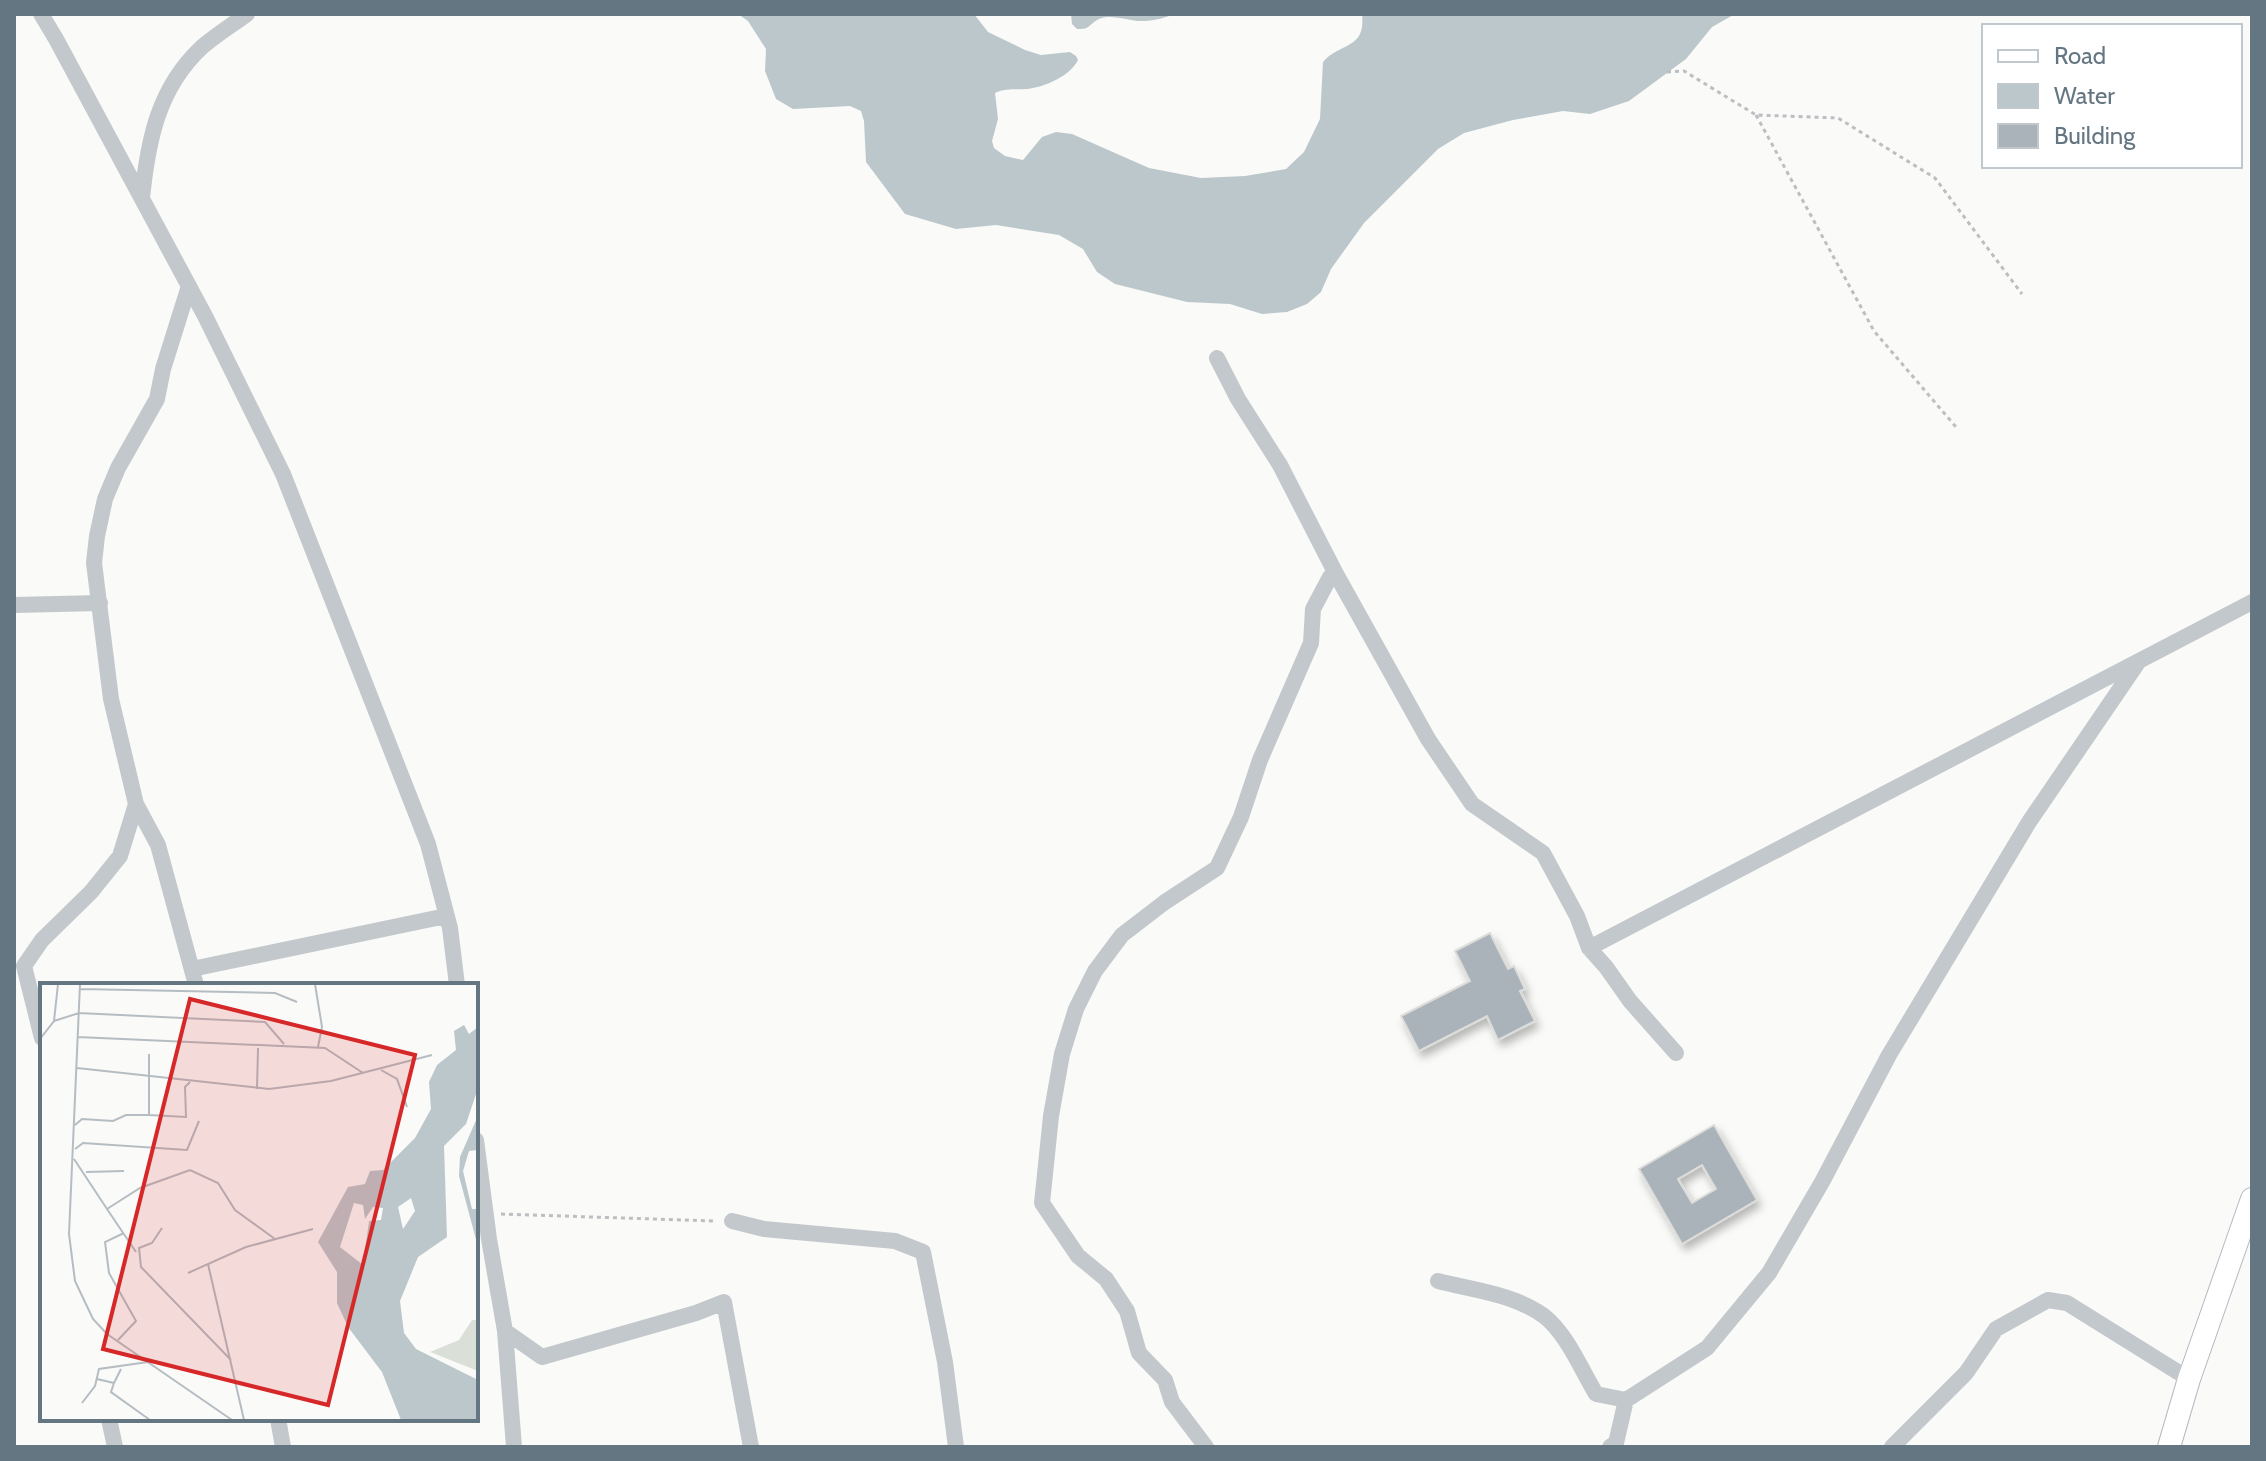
<svg xmlns="http://www.w3.org/2000/svg" width="2266" height="1461" viewBox="0 0 2266 1461" font-family="Cabin,sans-serif">
  <style>
    .water { fill: #bbc7cb }
    .building { fill: #aab3b9; stroke: #dcdcda; stroke-width: 2; fill-rule: evenodd; filter: url(#shadow) }
    .lines { fill: none; stroke-linecap: round; stroke-linejoin: round }
    .secondary-casing { stroke: #b3babf; stroke-width: 24 }
    .path { stroke: #bbbfc2; stroke-width: 3; stroke-dasharray: 4 4; stroke-linecap: butt }
    .street { stroke: #c3c8cc; stroke-width: 16 }
    .secondary { stroke: #fff; stroke-width: 22 }
    .inset-road { fill: none; stroke: #b5bdc2; stroke-width: 2 }
    .view { fill: #d62828; fill-opacity: 0.15; stroke: #d62828; stroke-width: 4 }
    .inset-edge { fill: none; stroke: #657683; stroke-width: 4 }
  </style>
  <defs>
    <filter id="shadow"><feDropShadow dx="3.5" dy="6" stdDeviation="4" flood-color="#0004"/></filter>
  </defs>
  <rect width="100%" height="100%" fill="#fafaf8"/>
  <path class="water" d="M738,14h236l14,18 37,18 16,5 29,-3 6,4 2,4c-8,16 -33,27 -51,29 -11,1 -22,-1 -32,4l3,26 -6,22 2,7 11,8 18,4 19,-23 14,-5 16,2 77,34 52,10 44,-2 41,-7 18,-17 16,-33 3,-57c17,-20 43,-12 39,-48h373l-23,13 -26,32 -57,42 -39,13 -27,-3 -50,9 -49,13 -26,16 -74,74 -33,46 -10,23 -14,12 -20,8 -25,2 -32,-10 -43,-2 -72,-18 -18,-12 -14,-23 -24,-14 -63,-10 -40,4 -51,-15 -39,-52 -2,-41 -3,-10 -11,-5 -57,3 -17,-10 -11,-28 1,-22 -18,-28z
    M1071,14h105c-10,3 -21,7 -32,7 -14,1 -32,-8 -45,-2 -10,5 -9,11 -22,10l-5,-5z"/>
  <path class="building" d="M1490,933l18,36 6,-3 11,23 -5,2 15,30 -37,19 -11,-24 -68,35 -18,-35 69,-35 -15,-30z
    M1714,1125l43,75 -75,44 -43,-75zM1702,1165l14,24 -24,14 -14,-24z"/>
  <g class="lines">
    <defs>
      <path id="secondary" d="M2169,1447l20,-68 63,-180"/>
    </defs>
    <use href="#secondary" class="secondary-casing"/>
    <path class="path" d="M1667,72l17,-1 72,44 82,3 97,60 87,116
      M1756,115l118,216 82,96
      M501,1214l213,7"/>
    <path class="street" d="M41,14l15,25 149,277 78,158 145,370 22,84 7,57
      M142,198c6,-58 16,-110 60,-151 14,-12 30,-22 45,-33
      M189,286l-26,83 -6,30 -39,69 -13,31 -8,37 -3,27 17,136 25,105 22,41 38,140
      M1217,358l21,41 42,66 56,109 92,165 44,65 71,49 34,63 12,32 17,19 24,34 46,52
      M14,605l86,-2
      M1589,948l663,-346
      M192,969l254,-53
      M42,1038l-18,-72 18,-26 49,-48 29,-36 16,-52
      M476,1140l13,99 16,92 9,116
      M732,1221l32,8 131,12 28,11 22,110 11,85
      M1438,1281c35,9 76,13 106,35 23,18 37,53 52,78l30,6 81,-52 62,-75 53,-91 67,-127 140,-233 110,-161
      M505,1331l37,26 154,-44 28,-11 27,145
      M109,1419l6,28
      M278,1419l5,28
      M1206,1447l-34,-45 -7,-22 -26,-27 -12,-42 -21,-32 -28,-23 -36,-53 9,-87 11,-62 14,-45 19,-38 27,-36 43,-33 52,-34 24,-51 19,-57 51,-117 2,-34 17,-32 6,-3
      M1610,1447l6,-4 10,-43
      M1892,1447l74,-74 30,-44 52,-29 19,3 122,76"/>
    <use href="#secondary" class="secondary"/>
  </g>
  <g transform="translate(40 983)">
    <rect width="438" height="438" fill="#fafaf8"/>
    <path d="M432,337h6v51l-48,-19 29,-12z" fill="#dadfd7"/>
    <path d="M424,42l5,9 9,-7v61l-12,36 -22,22 3,91 -29,20 -18,44 4,32 12,16 62,31v40h-77l-19,-48 -34,-45 -11,-24v-31l-19,-30 30,-55 17,-3 5,-13 13,-1 32,-32 16,-29 -2,-27 8,-17 19,-15 -2,-19zM371,215l4,13 -12,18 -5,-22zM314,220l9,2 2,14 8,-12 10,1 -2,12 -12,1 -6,44 -23,-18zM437,135l1,44 -1,-12 -8,1 -6,20 9,38h6v38l-19,-71 1,-19z" fill="#bbc7cb" fill-rule="evenodd"/>
    <path class="inset-road" d="M40,1l-11,250 6,47 18,38 14,15 125,86M275,1l7,43 -4,20M40,6l195,4 22,9M14,38l25,-8 186,9 19,22M38,54l247,11 38,25M0,56l14,-18 4,-37M37,85l192,21 62,-8 101,-26M341,87l16,9 10,28M217,106l1,-41M109,132l37,2 -1,-30 5,-5M35,142l7,-6 31,2 13,-6h23v-61M35,166l8,-6 104,7 12,-29M34,176l33,50 33,-21 50,-18 28,13 17,27 40,29M46,189l38,-1M67,226l29,43M122,245l-10,15 -13,5 2,19 90,93M168,281l36,156M148,290l58,-26 67,-18M78,357l18,-19 -27,-48 -4,-31 19,-9M57,396l17,4 7,-14M74,400l-3,9 39,28M42,420l13,-17 4,-17 49,-7"/>
    <path class="view" d="M150,16l225,56 -87,350 -225,-56z"/>
    <rect width="438" height="438" class="inset-edge"/>
  </g>
  <rect width="2266" height="1461" fill="none" stroke="#657683" stroke-width="32"/>
  <rect x="1982" y="24" width="260" height="144" fill="#ffffff" stroke="#c1c8cd" stroke-width="2"/>
  <rect x="1998" y="50" width="40" height="12" fill="#ffffff" stroke="#c1c8cd" stroke-width="2"/>
  <text x="2054" y="64" font-size="24" fill="#657683">Road</text>
  <rect x="1998" y="84" width="40" height="24" fill="#bbc7cb" stroke="#c1c8cd" stroke-width="2"/>
  <text x="2054" y="104" font-size="24" fill="#657683">Water</text>
  <rect x="1998" y="124" width="40" height="24" fill="#aab3b9" stroke="#c1c8cd" stroke-width="2"/>
  <text x="2054" y="144" font-size="24" fill="#657683">Building</text>
</svg>
